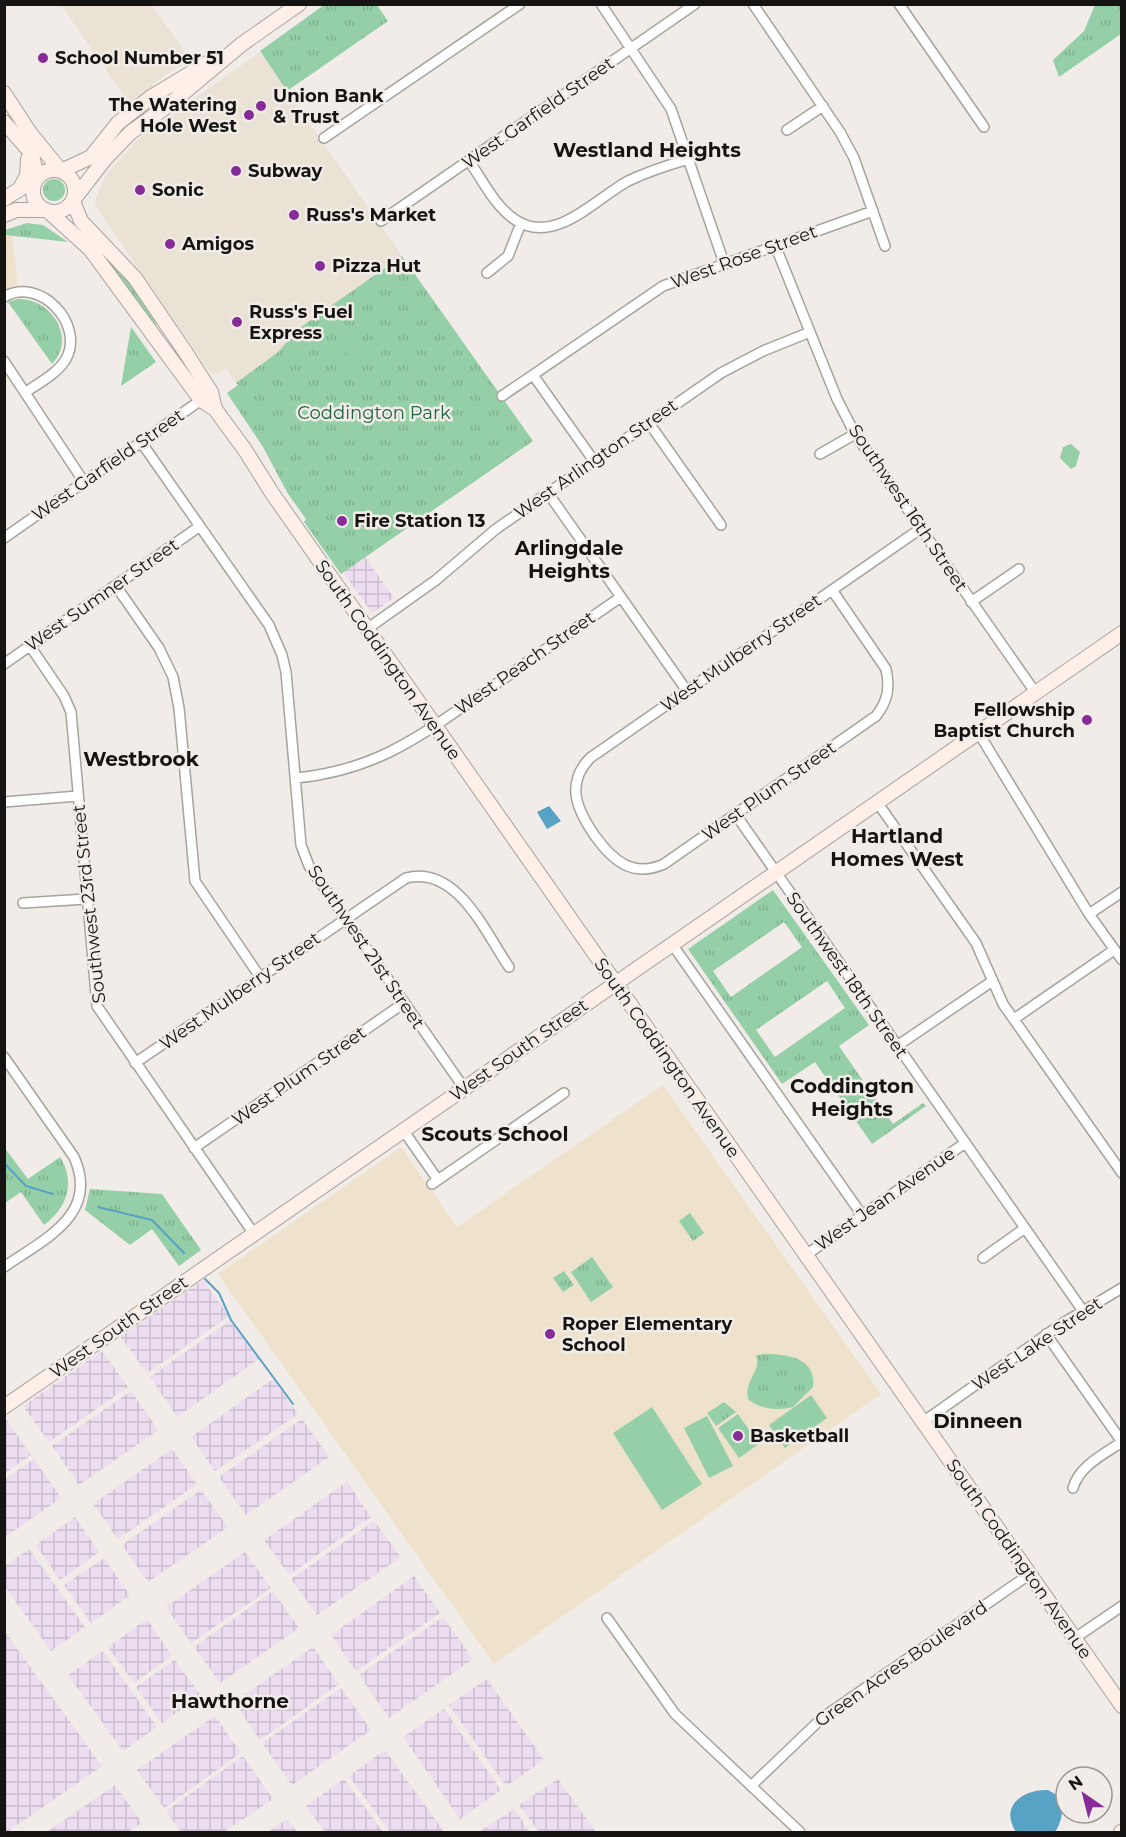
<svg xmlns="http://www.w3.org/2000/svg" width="1126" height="1837" viewBox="0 0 1126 1837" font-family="Montserrat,sans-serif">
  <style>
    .built { fill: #ebe2d6 }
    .industrial { fill: url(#industrial-grid) }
    .education { fill: #eee2cd }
    .grass { fill: url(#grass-tufts); fill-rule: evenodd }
    .pitch { fill: #95cfa7 }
    .water { fill: #58a2c5 }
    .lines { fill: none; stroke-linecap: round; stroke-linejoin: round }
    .stream { stroke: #58a2c5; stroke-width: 2 }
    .street-casing { stroke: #a6a39d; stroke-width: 12 }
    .secondary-casing { stroke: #a6a39d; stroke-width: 16 }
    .street { stroke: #fff; stroke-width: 9 }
    .secondary { stroke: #feefe8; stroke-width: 14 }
    .poi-dot { fill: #862b97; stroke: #f1ece7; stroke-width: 2 }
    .labels { text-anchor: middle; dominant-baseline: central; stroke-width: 5; stroke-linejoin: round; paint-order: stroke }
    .poi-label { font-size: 18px; font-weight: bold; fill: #151412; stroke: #f1ece7; text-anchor: start }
    .street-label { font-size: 18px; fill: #151412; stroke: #f1ece7 }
    .park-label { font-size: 18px; fill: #1f643c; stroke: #f1ece7 }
    .neighbourhood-label { font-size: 20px; font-weight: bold; fill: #151412; stroke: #f1ece7 }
  </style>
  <defs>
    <pattern id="industrial-grid" width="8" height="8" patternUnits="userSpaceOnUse" patternTransform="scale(1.5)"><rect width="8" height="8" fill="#edddf0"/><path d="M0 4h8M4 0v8" fill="none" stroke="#cabdcd"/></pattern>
    <pattern id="grass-tufts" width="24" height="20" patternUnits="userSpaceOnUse" patternTransform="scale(1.5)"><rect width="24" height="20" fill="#95cfa7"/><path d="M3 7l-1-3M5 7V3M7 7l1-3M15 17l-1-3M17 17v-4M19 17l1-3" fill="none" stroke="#80b18f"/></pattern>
  </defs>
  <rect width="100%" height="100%" fill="#f1ece7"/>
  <path class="built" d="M61,5h91l39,56 -13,6 -26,18 3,6 -23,16z
    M260,52l142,204 -101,71 -24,26 -41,30 -10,-15 -9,6 -7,-2 -116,-168 11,-28 34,-38z"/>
  <path class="industrial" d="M365,557l29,41 -22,15 -29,-41z
    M203,1280l26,36 -82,57 -26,-36z
    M231,1320l28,39 -82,58 -27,-40z
    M102,1351l26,36 -79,55 -26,-36z
    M273,1379l25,35 -83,57 -24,-34z
    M131,1391l27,39 -79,55 -27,-39z
    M5,1418l26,37 -26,18 -1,-54z
    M302,1419l27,38 -83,58 -27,-38z
    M172,1449l25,35 -79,55 -25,-35z
    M34,1459l27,39 -56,39v-58z
    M347,1482l24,35 -82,58 -25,-35z
    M201,1490l27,37 -80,55 -26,-37z
    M75,1517l24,35 -39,28 -24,-35z
    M374,1521l27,36 -84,58 -26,-36z
    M29,1549l56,78 -34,24 -46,-64v-21z
    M245,1552l26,36 -80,55 -25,-36z
    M104,1558l26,37 -39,28 -27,-38z
    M414,1576l26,37 -84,58 -25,-36z
    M273,1591l26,37 -79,55 -26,-36z
    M443,1617l30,42 -84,59 -30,-43z
    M147,1619l25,37 -38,27 -26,-36z
    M5,1632l97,134 -95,66h-3z
    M313,1647l26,37 -79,56 -26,-38z
    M103,1651l54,76 -34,24 -55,-76z
    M175,1660l26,36 -39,27 -26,-36z
    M487,1679l57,81 -38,26 -57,-81z
    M341,1688l30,42 -79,55 -30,-42z
    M444,1709l57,81 -41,29 -57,-82z
    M215,1716l26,37 -77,55 -27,-38z
    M385,1750l58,80 -3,2h-50l-41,-56z
    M243,1756l30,43 -49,33h-43l-15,-21z
    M344,1779l39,53h-58l-19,-26z
    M558,1779l38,53h-57l-20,-27z
    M115,1785l27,38 -14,9h-81z
    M514,1809l16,23h-51z
    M287,1819l10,13h-29z"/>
  <path class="education" d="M5,235l7,1 6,48 -13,5z
    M663,1085l218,309 -387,270 -276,-390 183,-127 56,80z"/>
  <path class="grass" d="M324,5h53l11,16 -101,70 -27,-40z
    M1095,5h26v29l-62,43 -6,-17 31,-29z
    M43 190a11 11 0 1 1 22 0a11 11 0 1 1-22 0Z
    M27,223l16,2 25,17 -63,-7v-5z
    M88,233l35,41 36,50 -2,1 -18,-17 -55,-71z
    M402,256l131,185 -192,133 -37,-52 2,-3 -18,-25 -25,-47 -36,-54 11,-8 -2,-2 41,-30 24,-26z
    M18,299c33,-1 59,39 34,65l-44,-62z
    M131,327l25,35 -35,24z
    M1071,444l9,8 -4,14 -5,3 -11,-11 3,-11z
    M773,890l96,135 -30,21 54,78 30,-21 3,3 -54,38 -57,-82 -33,22 -94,-135zM784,922l18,25 -71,50 -18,-26zM827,981l18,27 -70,49 -19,-27z
    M4,1147l24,32 32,-22c16,26 7,51 -16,68l-23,-33 -16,11z
    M90,1189l72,5 39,56 -22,16 -27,-37 -22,16 -45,-35z
    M690,1213l14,20 -11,8 -14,-20z
    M592,1257l21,30 -22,15 -20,-30z
    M564,1271l10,14 -11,7 -10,-14z
    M766,1354c21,0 51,4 47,33l-20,20c-13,4 -35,2 -45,-8 -4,-21 14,-26 8,-44z
    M724,1402l12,10 -20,14 -9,-13z"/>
  <path class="pitch" d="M347,337l11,14 -8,7 -12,-14z
    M811,1395l16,23 -42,30 -16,-23z
    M652,1407l50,77 -40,26 -49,-77z
    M738,1414l21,30 -20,14 -21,-30z
    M707,1416l26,50 -24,12 -25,-50z"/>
  <path class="water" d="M549,806l12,15 -14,8 -10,-17z
    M1048,1790l12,7c4,12 2,25 -5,35h-39c-17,-26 7,-43 32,-42z"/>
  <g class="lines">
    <path class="stream" d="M4,1163l22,23 27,8
      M98,1207l54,13 32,33
      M205,1279l14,14 12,27 62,84"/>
    <defs>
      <path id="street" d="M601,4l70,105 53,154
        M753,4l87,128 14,26 31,88
        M899,4l85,123
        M787,130l36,-24
        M324,138l196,-134
        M469,161c13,18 25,44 45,58 40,28 81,-20 114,-38 19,-9 40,-16 61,-22
        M381,221l314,-217
        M775,245l62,154 18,35 180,258
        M487,273l21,-17 13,-33
        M4,297c36,-21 81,27 62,62 -8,14 -27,24 -40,33
        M4,361l80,121
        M533,375l61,86
        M502,396l161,-110 210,-75
        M649,423l72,102
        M141,442l128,183 13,30 4,17 15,173 8,21 155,222
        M820,454l35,-20
        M548,493l139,198
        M4,538l200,-140
        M116,586l43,62 14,29 6,31 16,173 65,96
        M832,590l54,79c4,18 2,32 -10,47l-212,148c-31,14 -51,-3 -69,-28 -18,-26 -30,-52 -5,-78 110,-77 220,-152 330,-229
        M971,602l48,-33
        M367,629l69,-49 60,-51 225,-156 42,-22 47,-19
        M30,646l34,50 7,16 26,294 157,228
        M4,664l196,-138
        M978,732l111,182 33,46
        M296,778c83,-8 126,-44 193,-89 44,-31 88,-62 132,-92
        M4,802l74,-6
        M877,802l99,141 27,61 119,169
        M736,815l347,496
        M23,903l63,-4
        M1089,914l33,-22
        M672,944l190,271
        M1014,1019l100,-69
        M897,1046l94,-64
        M4,1057l70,100c26,58 -30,82 -70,110
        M135,1063l271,-185c51,-13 79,54 103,89
        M403,1130l35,50
        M194,1148l210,-145
        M432,1184l132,-91
        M806,1255l159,-112
        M983,1258l42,-30
        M1046,1334l76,108
        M923,1422l140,-99 59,-35
        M1073,1488c6,-22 31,-34 49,-46
        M607,1618l68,96 125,118
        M1075,1638l47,-32
        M751,1786l71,-68 208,-144"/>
      <path id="secondary" d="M4,93l26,40 31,38
        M4,122l28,32 5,24
        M33 191a21 21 0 1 1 42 0a21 21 0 1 1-42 0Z
        M61,171l30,-14 27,-34 33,-26 63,-38
        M19,190l8,-14 1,-17
        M4,199l22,-14
        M74,199l31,-40 25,-26 40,-29 72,-60 57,-40
        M73,201l8,20 54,57 51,75 25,39 4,17 30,41 27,43 850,1213
        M48,211l42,38 111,151 14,9
        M4,215l12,-5h30
        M4,1407l1118,-774
        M1121,1832h1"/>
    </defs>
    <use href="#street" class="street-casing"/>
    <use href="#secondary" class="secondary-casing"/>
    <use href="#street" class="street"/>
    <use href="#secondary" class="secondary"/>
  </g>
  <g class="poi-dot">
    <circle cx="43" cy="58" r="6"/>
    <circle cx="261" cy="106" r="6"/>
    <circle cx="249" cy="115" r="6"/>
    <circle cx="236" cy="171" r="6"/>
    <circle cx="140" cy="190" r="6"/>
    <circle cx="294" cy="215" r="6"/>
    <circle cx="170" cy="244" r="6"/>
    <circle cx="320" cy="266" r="6"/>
    <circle cx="237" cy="322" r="6"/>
    <circle cx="342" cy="521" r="6"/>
    <circle cx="1087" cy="720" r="6"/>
    <circle cx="550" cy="1334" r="6"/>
    <circle cx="738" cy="1436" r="6"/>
  </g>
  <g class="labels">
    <g class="poi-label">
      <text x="55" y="58">School Number 51</text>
      <text x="273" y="96">Union Bank<tspan x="273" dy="21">&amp; Trust</tspan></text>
      <text x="237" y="105" text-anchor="end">The Watering<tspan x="237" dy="21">Hole West</tspan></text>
      <text x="248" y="171">Subway</text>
      <text x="152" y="190">Sonic</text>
      <text x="306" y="215">Russ's Market</text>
      <text x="182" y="244">Amigos</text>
      <text x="332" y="266">Pizza Hut</text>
      <text x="249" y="312">Russ's Fuel<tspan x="249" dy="21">Express</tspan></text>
      <text x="354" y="521">Fire Station 13</text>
      <text x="1075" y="710" text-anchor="end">Fellowship<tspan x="1075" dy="21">Baptist Church</tspan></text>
      <text x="562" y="1324">Roper Elementary<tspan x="562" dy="21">School</tspan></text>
      <text x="750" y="1436">Basketball</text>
    </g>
    <g class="street-label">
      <text transform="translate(538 113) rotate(-35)">West Garfield Street</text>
      <text transform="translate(744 257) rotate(-20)">West Rose Street</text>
      <text transform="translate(596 459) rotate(-35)">West Arlington Street</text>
      <text transform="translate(108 465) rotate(-35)">West Garfield Street</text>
      <text transform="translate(908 508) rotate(56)">Southwest 16th Street</text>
      <text transform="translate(102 595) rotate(-35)">West Sumner Street</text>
      <text transform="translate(741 653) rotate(-35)">West Mulberry Street</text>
      <text transform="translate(388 660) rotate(55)">South Coddington Avenue</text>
      <text transform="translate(525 663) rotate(-35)">West Peach Street</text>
      <text transform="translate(769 791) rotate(-35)">West Plum Street</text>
      <text transform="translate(89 904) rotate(-96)">Southwest 23rd Street</text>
      <text transform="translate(366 947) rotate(56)">Southwest 21st Street</text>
      <text transform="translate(847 975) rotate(55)">Southwest 18th Street</text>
      <text transform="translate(240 991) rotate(-35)">West Mulberry Street</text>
      <text transform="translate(519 1050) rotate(-35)">West South Street</text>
      <text transform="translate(667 1058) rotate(55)">South Coddington Avenue</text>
      <text transform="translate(299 1076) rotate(-35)">West Plum Street</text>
      <text transform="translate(885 1199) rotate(-35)">West Jean Avenue</text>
      <text transform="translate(119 1327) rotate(-35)">West South Street</text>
      <text transform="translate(1037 1344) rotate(-34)">West Lake Street</text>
      <text transform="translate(1019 1559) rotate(55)">South Coddington Avenue</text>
      <text transform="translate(901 1664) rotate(-35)">Green Acres Boulevard</text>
    </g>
    <g class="park-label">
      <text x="374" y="413">Coddington Park</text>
    </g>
    <g class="neighbourhood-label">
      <text x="647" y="150">Westland Heights</text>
      <text x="569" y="548">Arlingdale<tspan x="569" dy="23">Heights</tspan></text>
      <text x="141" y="759">Westbrook</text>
      <text x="897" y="836">Hartland<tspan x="897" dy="23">Homes West</tspan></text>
      <text x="852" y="1086">Coddington<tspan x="852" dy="23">Heights</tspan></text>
      <text x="495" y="1134">Scouts School</text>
      <text x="978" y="1421">Dinneen</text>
      <text x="230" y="1701">Hawthorne</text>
    </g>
  </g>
  <rect width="1126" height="1837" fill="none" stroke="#151412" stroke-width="12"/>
  <g transform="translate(1084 1795) rotate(325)"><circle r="28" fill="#f1ece7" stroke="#999692" stroke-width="1.5"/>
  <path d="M0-4.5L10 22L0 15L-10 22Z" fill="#862b97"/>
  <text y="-9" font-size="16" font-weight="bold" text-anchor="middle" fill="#151412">N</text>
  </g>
</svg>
